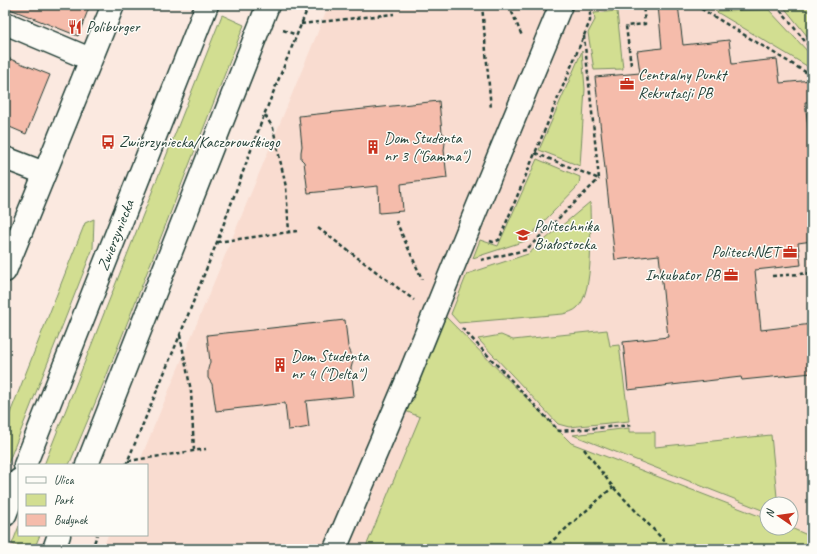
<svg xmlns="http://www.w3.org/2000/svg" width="817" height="554" viewBox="0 0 817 554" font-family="Caveat,sans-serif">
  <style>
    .built { fill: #f9dcd0; fill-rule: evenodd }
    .green { fill: #d2de91; stroke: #788e62 }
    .building { fill: #f5bcab; stroke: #1f3d34 }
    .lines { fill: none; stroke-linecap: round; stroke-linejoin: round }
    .minor-casing { stroke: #1f3d34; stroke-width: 25 }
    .major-casing { stroke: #1f3d34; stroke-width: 25 }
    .path { stroke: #1f3d34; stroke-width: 2.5; stroke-dasharray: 4 3; stroke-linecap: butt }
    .minor { stroke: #fdfcf7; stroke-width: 22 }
    .major { stroke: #fdfcf7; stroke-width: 22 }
    .labels { text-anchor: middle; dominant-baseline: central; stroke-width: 3; stroke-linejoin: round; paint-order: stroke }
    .poi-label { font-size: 16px; fill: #1f3d34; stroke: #fdfcf7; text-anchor: start }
    .street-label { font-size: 16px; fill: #1f3d34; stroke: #fdfcf7 }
  </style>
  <rect width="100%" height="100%" fill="#fbe9e0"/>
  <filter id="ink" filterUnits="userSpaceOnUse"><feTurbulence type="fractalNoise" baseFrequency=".025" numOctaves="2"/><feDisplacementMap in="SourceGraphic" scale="8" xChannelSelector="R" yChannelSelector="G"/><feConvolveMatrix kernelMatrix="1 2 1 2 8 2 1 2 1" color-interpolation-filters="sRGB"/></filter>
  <g filter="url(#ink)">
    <path class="built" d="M329,5h483v544h-709l5,-14h39v-70h-9zM767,504h24v24h-24z"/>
    <path class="green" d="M812,5v37l-29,-36z
      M769,10l41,44 2,3v12l-97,-58z
      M617,11l6,58 -29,1 -6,-37 7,-13 -1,-7z
      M222,15l22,10 -138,352 -37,88h-25z
      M582,51l3,38 -5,77 -41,-16z
      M537,159l43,18 -1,8 -54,56 -52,17 7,-18 18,6z
      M590,202c0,24 5,90 -13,106 -3,3 -10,5 -14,6l-104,9 -8,-9 16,-40 61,-20z
      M94,219l-1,29 -88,223v-45l80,-203z
      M437,308l134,135 196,76v9h24l21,9v12h-447l55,-132 -17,-7 11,-11 -6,-21z
      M607,330l3,16 9,-1 10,76 -60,6 -11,-3 -80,-85 23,-4 12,5z
      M629,428v4h26v15l116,-12 6,62 -1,7h-9v4l-5,2 -189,-75z
      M19,526v9h21l-6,14h-8l-14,-5z"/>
    <path class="building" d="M5,5h85l-12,31 -73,-29z
      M658,5h20l5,40 46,-5 3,24 45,-5 3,24 32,-3v22h-7l7,59v80l-14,2 3,22 -46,5 6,60 51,-6v49l-70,7 -1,-3 -113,13 -5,-48 45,-5 -9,-82 -44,5 -20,-183 45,-4 -3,-22 25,-3z
      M5,57l45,18 -24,59 -21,-9z
      M439,101l3,31 3,3v8l-1,7 3,28 -46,6 2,27 -24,2 -1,-27 -70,7 -4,-31 -3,-3v-7l1,-6 -3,-30z
      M345,320l3,27 3,6 2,8 -2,7 3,28 -48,5 3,26 -11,2 -10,1 -3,-27 -69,8 -4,-27 -4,-6v-9l2,-7 -3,-27z"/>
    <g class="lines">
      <defs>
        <path id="minor" d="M5,23l85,36
          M5,158l39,15
          M5,271l108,-266
          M335,549l73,-171 67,-165 86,-208"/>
        <g id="major">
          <path id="s1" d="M25,465l182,-460"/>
          <path d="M87,465l181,-460"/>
          <path d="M5,515l14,-35"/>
          <path d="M54,549l5,-14"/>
        </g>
      </defs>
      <use href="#minor" class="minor-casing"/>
      <use href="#major" class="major-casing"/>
      <path class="path" d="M482,5l9,104
        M509,5l13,31
        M695,5l117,71
        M776,5l36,45
        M702,9l43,-4
        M301,24l93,-10
        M283,30l14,5
        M631,65l-5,-39 19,-2 -2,-19
        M265,115l8,13 13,59 3,45
        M535,153l64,26 -15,-143
        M396,221l26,58
        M318,228l96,72
        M490,241l3,1 6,-2 91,-219v-16
        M217,242l80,-11
        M481,260l45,-10 73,-71
        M772,276l40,-3
        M462,328l97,103 74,-6
        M180,335l11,56 3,60
        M584,449l29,38 59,62
        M128,461l78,-12
        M126,465l54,-130 37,-93 47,-127 45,-110
        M92,549l5,-14
        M543,549l70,-62"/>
      <use href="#minor" class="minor"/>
      <use href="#major" class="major"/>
    </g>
  </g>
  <defs>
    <symbol id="restaurant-bare" viewBox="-9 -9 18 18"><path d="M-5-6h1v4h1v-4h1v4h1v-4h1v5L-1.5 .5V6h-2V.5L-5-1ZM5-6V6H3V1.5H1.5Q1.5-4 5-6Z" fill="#c8321e" stroke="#fdfcf7" stroke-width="2.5" paint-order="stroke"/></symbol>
    <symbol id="office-bare" viewBox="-9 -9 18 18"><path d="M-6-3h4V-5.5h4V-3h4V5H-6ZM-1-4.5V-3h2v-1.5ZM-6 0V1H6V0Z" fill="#c8321e" stroke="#fdfcf7" stroke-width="2.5" paint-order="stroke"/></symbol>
    <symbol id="bus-bare" viewBox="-9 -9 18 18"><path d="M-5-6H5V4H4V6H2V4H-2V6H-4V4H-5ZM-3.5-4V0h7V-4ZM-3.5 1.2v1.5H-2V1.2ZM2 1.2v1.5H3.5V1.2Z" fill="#c8321e" stroke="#fdfcf7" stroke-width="2.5" paint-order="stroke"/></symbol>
    <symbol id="building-bare" viewBox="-9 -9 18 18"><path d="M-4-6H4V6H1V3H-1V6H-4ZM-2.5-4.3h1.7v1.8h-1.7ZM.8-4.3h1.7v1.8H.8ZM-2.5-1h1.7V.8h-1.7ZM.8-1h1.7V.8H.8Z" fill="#c8321e" stroke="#fdfcf7" stroke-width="2.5" paint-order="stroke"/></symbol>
    <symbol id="university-bare" viewBox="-9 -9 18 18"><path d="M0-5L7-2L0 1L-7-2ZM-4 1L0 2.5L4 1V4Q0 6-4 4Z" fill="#c8321e" stroke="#fdfcf7" stroke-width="2.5" paint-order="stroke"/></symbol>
  </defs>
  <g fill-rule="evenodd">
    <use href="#restaurant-bare" x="65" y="17" width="20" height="20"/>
    <use href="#office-bare" x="617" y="74" width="20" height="20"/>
    <use href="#bus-bare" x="98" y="132" width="20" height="20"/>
    <use href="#building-bare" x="363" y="137" width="20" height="20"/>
    <use href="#university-bare" x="513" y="225" width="20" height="20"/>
    <use href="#office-bare" x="780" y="242" width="20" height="20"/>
    <use href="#office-bare" x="721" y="265" width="20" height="20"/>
    <use href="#building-bare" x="270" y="355" width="20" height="20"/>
  </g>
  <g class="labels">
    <g class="poi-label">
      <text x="86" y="27">Poliburger</text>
      <text x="638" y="75">Centralny Punkt<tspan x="638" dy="18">Rekrutacji PB</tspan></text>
      <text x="384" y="138">Dom Studenta<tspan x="384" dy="18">nr 3 ("Gamma")</tspan></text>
      <text x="119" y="142">Zwierzyniecka/Kaczorowskiego</text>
      <text x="534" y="226">Politechnika<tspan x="534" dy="18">Białostocka</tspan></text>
      <text x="779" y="252" text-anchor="end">PolitechNET</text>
      <text x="720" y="275" text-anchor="end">Inkubator PB</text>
      <text x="291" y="356">Dom Studenta<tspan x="291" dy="18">nr 4 ("Delta")</tspan></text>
    </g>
    <g class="street-label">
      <text stroke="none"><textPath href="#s1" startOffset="247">Zwierzyniecka</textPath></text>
    </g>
  </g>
  <rect width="817" height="554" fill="none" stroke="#fdfcf7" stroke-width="20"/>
  <rect x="10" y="10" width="797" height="534" fill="none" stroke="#1f3d34" stroke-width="1.5" filter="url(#ink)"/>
  <rect x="18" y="464" width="130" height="72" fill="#fdfcf7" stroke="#a4b0a9"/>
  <rect x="26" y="477" width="20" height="6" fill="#fdfcf7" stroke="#a4b0a9"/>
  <text x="54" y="484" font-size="12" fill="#1f3d34">Ulica</text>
  <rect x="26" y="494" width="20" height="12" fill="#d2de91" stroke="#a4b0a9"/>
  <text x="54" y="504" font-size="12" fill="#1f3d34">Park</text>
  <rect x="26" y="514" width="20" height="12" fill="#f5bcab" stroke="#a4b0a9"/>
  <text x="54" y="524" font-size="12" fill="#1f3d34">Budynek</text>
  <g transform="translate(779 516) rotate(283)"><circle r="19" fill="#fdfcf7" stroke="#a4b0a9"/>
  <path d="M0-3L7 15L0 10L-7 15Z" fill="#c8321e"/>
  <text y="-6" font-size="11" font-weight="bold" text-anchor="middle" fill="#1f3d34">N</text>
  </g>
</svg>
